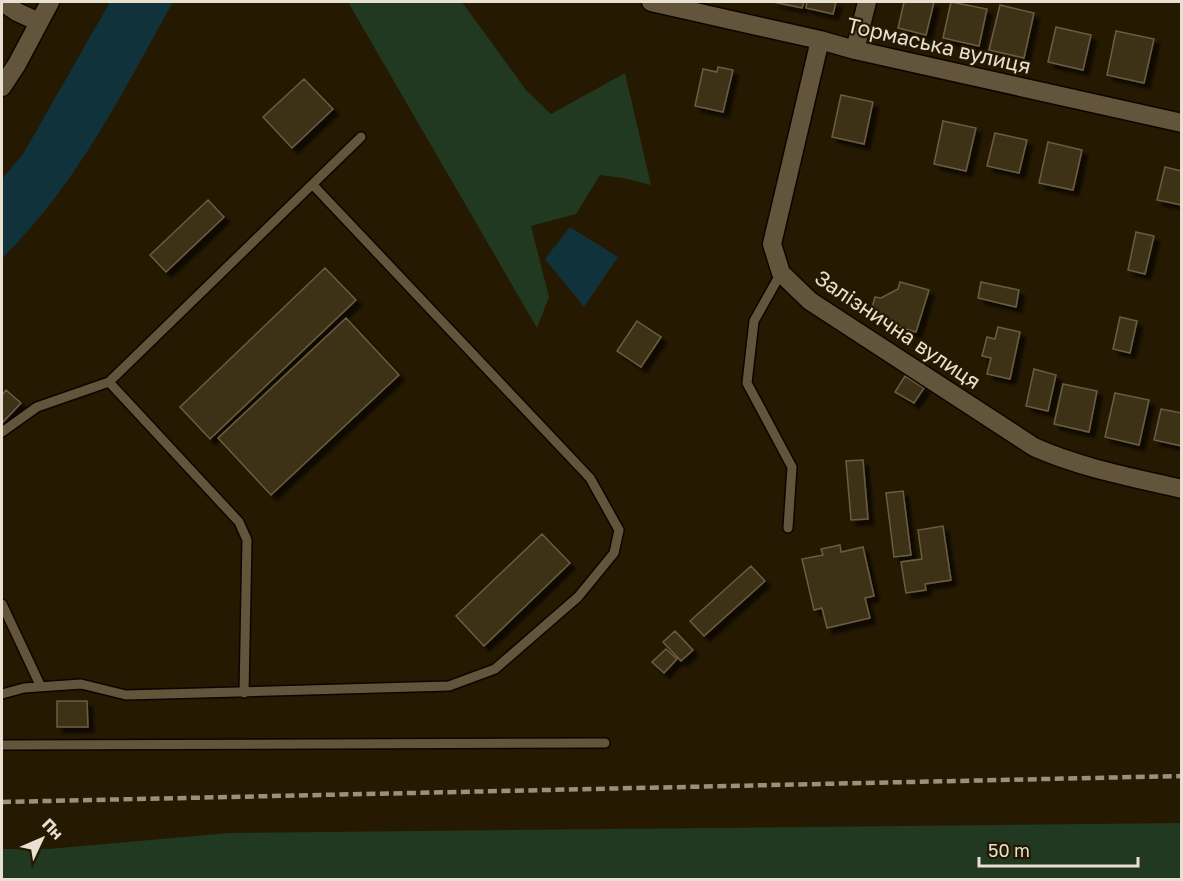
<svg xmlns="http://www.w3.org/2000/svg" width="1183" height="881" viewBox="0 0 1183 881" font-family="'Golos Text',sans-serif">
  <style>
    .green { fill: #203920 }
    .water { fill: #10323a }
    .building { fill: #3e3119; stroke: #6b5d43; stroke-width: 1.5; filter: url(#shadow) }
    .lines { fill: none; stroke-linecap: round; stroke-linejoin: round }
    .lane-casing { stroke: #0e0400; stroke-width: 12 }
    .street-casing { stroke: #0e0400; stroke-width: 21 }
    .lane { stroke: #63553c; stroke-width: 9 }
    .street { stroke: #63553c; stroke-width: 18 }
    .rail { stroke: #99907d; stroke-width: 4.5; stroke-dasharray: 9 4.5; stroke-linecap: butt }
    .labels { text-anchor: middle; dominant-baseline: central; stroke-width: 4.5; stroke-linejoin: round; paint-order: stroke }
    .street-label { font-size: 21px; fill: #e8e0d1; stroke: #251902 }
  </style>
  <defs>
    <filter id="shadow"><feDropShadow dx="5.5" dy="5.5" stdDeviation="1.5" flood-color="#0009"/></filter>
  </defs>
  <rect width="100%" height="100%" fill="#251902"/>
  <path class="green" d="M348,2h114l64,88 25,24 74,-41 26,112 -28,-7 -23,-3 -24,39 -45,12 18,71 -12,31z
    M1181,823v57l-1179,-1v-30h46l181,-16z"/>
  <path class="water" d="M110,2h63c-50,89 -97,185 -171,256v-79l21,-25z
    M570,227l48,30 -34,50 -39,-48z"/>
  <path class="building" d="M773,2h31l-2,6z
    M807,2h29l-3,12 -27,-6z
    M904,2h30l-8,33 -28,-7z
    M951,2l36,7 -8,37 -36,-8z
    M1000,5l34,8 -10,45 -35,-8z
    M1056,27l35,8 -8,35 -35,-8z
    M1116,31l38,8 -10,44 -37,-8z
    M718,67l15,3 -10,42 -28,-6 8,-37 14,3z
    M304,79l29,30 -41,39 -29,-31z
    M841,95l32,7 -9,42 -32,-7z
    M943,121l33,7 -10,43 -32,-7z
    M995,133l32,7 -8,33 -32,-7z
    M1048,142l34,8 -9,40 -34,-7z
    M1165,167l17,4v34l-25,-5z
    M208,200l16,17 -58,55 -16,-17z
    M1136,232l18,4 -9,38 -17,-4z
    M325,268l31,32 -146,139 -30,-32z
    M900,282l29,8 -13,42 -47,-14 6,-21 6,1 17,-9z
    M981,282l38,8 -3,17 -38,-9z
    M1120,317l17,4 -7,32 -17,-4z
    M346,318l53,57 -128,120 -53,-57z
    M637,321l24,16 -20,30 -24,-16z
    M998,327l22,5 -10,47 -23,-5 4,-16 -9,-2 5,-19 8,2z
    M1034,369l22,6 -8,36 -22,-5z
    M905,376l19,12 -10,15 -19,-11z
    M1063,384l34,7 -8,41 -35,-8z
    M6,390l15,13 -19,20v-28z
    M1115,393l34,7 -10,45 -34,-8z
    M1161,409l21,4v33l-28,-6z
    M863,460l5,59 -17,1 -5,-59z
    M903,491l8,64 -17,2 -8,-64z
    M943,526l8,54 -26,4 1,6 -20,3 -5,-31 21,-3 -4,-29z
    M542,534l28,29 -86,83 -28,-30z
    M840,545l1,7 22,-5 11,49 -9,2 5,20 -43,10 -5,-20 -8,2 -12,-51 21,-4 -2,-6z
    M751,566l14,15 -61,55 -14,-15z
    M675,631l18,19 -12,11 -18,-19z
    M666,649l11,10 -13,14 -12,-11z
    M57,701h30l1,26h-31z"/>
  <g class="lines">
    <defs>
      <path id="lane" d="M781,273l-27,48 -7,62 45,84 -4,61
        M109,382l252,-245
        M2,432l35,-25 72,-25 130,140 8,18 -3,153
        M2,604l39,83
        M2,694l22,-6 57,-4 45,11 323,-9 46,-17 83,-72 36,-44 5,-23 -29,-52 -277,-293
        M2,745l603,-2"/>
      <path id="street" d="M2,2l15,10 22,10
        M651,2l169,38 35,10 327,73
        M820,40l-48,204 9,29 29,28 224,146c47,21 97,30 148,42
        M855,50l12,-48
        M2,87l15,-23 33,-62"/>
    </defs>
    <use href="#lane" class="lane-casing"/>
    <use href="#street" class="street-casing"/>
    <use href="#lane" class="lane"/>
    <use href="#street" class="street"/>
    <path class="rail" d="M2,802l1180,-26"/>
  </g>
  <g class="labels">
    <g class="street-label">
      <text transform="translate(939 45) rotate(13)">Тормаська вулиця</text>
      <text transform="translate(898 329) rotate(34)">Залізнична вулиця</text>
    </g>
  </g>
  <rect width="1183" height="881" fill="none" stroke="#e8e0d1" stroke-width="6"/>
  <g transform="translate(42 839) rotate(46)" stroke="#251902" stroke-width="4.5" paint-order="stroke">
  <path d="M0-4.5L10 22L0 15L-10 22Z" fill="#e8e0d1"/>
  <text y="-9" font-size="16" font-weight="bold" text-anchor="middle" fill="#e8e0d1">Пн</text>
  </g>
  <path d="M979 857v9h159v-9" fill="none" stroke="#e8e0d1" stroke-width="3"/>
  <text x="988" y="857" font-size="18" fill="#e8e0d1" stroke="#251902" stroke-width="4.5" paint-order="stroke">50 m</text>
</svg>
